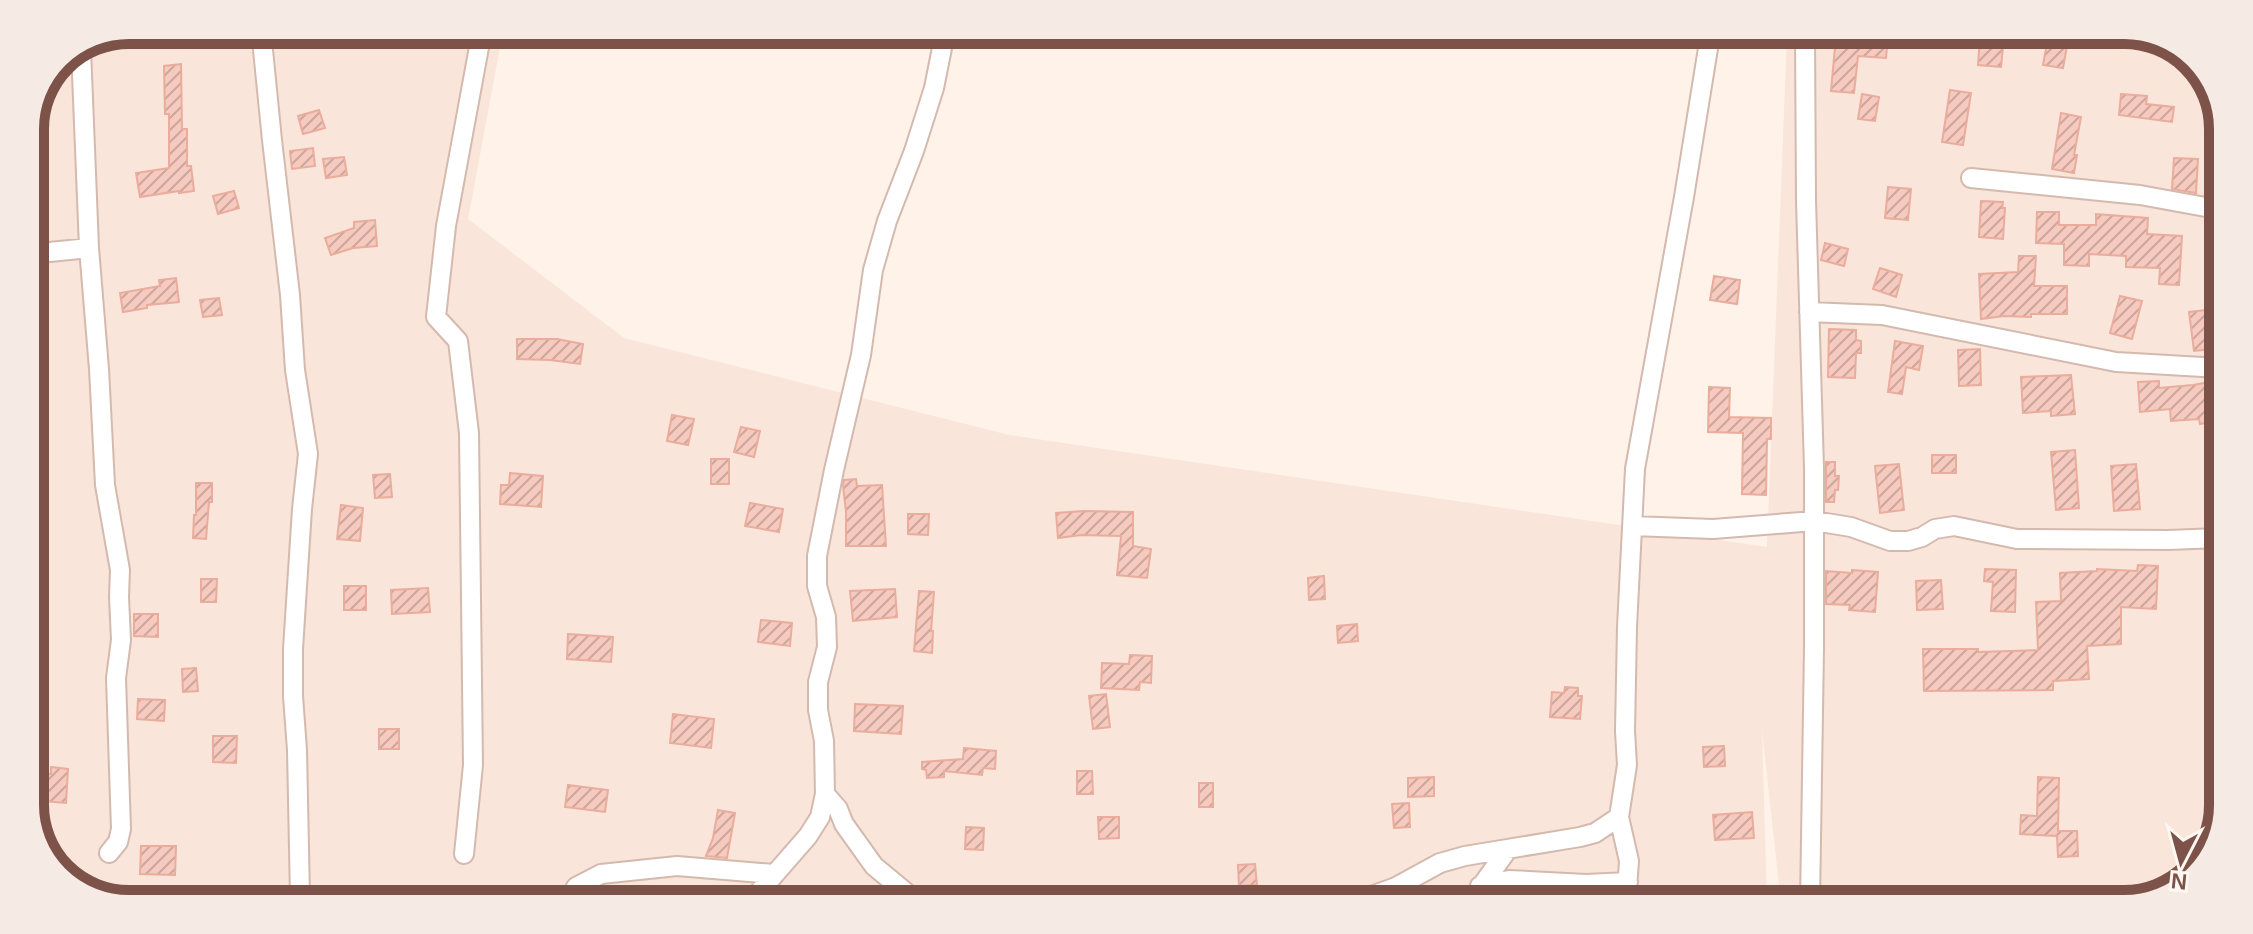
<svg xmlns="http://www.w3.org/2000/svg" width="2253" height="934" viewBox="0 0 2253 934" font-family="Arial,sans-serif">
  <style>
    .residential { fill: #f9e5d9 }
    .building { fill: url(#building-hatch); stroke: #eaac9d; stroke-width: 2 }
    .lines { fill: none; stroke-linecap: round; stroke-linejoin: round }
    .street-casing { stroke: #d4b9af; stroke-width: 22 }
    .street { stroke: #fff; stroke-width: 18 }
    .rim { fill: none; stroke: #7c5249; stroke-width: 10 }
  </style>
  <defs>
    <pattern id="building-hatch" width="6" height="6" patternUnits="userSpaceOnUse" patternTransform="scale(2)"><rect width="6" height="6" fill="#f6cabe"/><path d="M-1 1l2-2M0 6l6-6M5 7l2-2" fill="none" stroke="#cca79c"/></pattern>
  </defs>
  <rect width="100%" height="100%" fill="#fef2e9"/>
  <path class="residential" d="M129,30l374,1 -35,188 156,119 385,97 758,112 20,-511 375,1 41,32 20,53 -7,721 -36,44 -55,17 -344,-1 -19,-173 5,173 -1676,-6 -41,-32 -20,-53v-689l29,-64z"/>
  <path class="building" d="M1836,36h52l-2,22 -28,-2 -4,37 -23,-2z
    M1980,37h24l-3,30 -23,-2z
    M2047,43l20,3 -4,22 -20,-3z
    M181,64l1,65h5v37h4l3,25 -15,2v-2l-39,6 -4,-24 33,-5v-54h-4l-1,-48z
    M1950,90l21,3 -8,52 -21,-3z
    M1862,94l17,3 -4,24 -17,-2z
    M2121,94l26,2 -1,8 28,3 -2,15 -53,-7z
    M319,110l6,18 -22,6 -5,-18z
    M2061,113l20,4 -7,38h3l-3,18 -22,-4z
    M313,148l2,18 -23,3 -2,-18z
    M344,157l3,18 -21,3 -3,-19z
    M2174,158l24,1 -2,34 -24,-4z
    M1888,187l23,2 -3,31 -23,-2z
    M234,191l5,17 -21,6 -5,-18z
    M1981,201l22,1 -1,6h3l-2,31 -24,-2z
    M2037,212h22v13h37v-11l52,4 -1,16 35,2 -3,49 -20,-1 1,-16 -34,-1v-11l-37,-2v12l-25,-1v-21l-28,-1z
    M375,220l2,26 -24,2 -22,7 -6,-17 29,-10v-6z
    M1825,243l23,6 -4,17 -23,-6z
    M2019,256h17l-2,30h33v28h-36v3l-27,-1 -23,3 -2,-45 39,-2z
    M1880,268l22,7 -6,22 -23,-8z
    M1714,276l26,4 -3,24 -27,-4z
    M176,278l3,24 -32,3v3l-24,4 -3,-19 40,-7 -1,-6z
    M2120,296l22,5 -10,38 -22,-6z
    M219,298l3,17 -19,2 -3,-17z
    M2206,310l1,6 14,-2v34l-27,3 -5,-39z
    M1829,329l27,1v10l5,1v12h-5l-1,25 -27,-1z
    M517,339h40l26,5 -3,20 -30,-4 -33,-1z
    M1895,341l28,5 -4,24 -13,-3 -4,27 -14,-2z
    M1980,349l1,36 -22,1 -1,-36z
    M2071,375l4,39 -24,2v-5l-28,2 -2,-36z
    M2220,380v16h-3l3,24 -20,4 -1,-5 -28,2 -1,-12 -30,3 -2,-30 21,-1v7l34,-3z
    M1709,387l21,1 -1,29 42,1v21h-4l-1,56 -24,-1 1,-61 -35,-1z
    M672,415l22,4 -6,26 -21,-4z
    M741,427l19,4 -6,26 -20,-5z
    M2075,450l4,58 -23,2 -5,-58z
    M1932,455h24v18h-24z
    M711,459h18v25h-18z
    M1826,462h9v14h4l-1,14h-3l-1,12h-8z
    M1899,464l5,46 -24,3 -5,-47z
    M2136,464l4,45 -26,2 -3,-45z
    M510,473l33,3 -2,31 -41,-3 1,-19h8z
    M390,474l2,23 -17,1 -2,-23z
    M856,479l1,7 25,-1 4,61h-40v-34l-3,-27 1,-5z
    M196,483h16v19h-3l-3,37 -13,-1 1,-23h2z
    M750,503l33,6 -4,23 -34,-6z
    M341,505l22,3 -3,33 -23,-2z
    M1084,511l49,1v34l18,3 -4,29 -30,-3 4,-39 -40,-1 -23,3 -2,-25z
    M908,514h21l-1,21 -20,-1z
    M2138,565l20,1 -2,43 -35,-2v37l-34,2 2,33 -36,2v9l-129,1 -1,-42h55v3l60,-2 -2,-48 25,-1 -1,-28 37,-2v-2l40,2z
    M1985,569l31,1 -1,42 -24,-1 2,-29 -9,-1z
    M1852,570l26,2 -3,40 -26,-2 1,-5 -24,-1v-33l26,2z
    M1324,576l1,23 -16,1 -1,-22z
    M201,579h16l-1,23h-15z
    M1941,580l2,29 -26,1 -1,-29z
    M344,586h22v24h-22z
    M428,588l2,24 -38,2 -1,-24z
    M895,589l2,28 -44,4 -3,-30z
    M919,591l15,1 -3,39h2l-1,22 -18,-2z
    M134,614h24v23l-24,-1z
    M761,620l31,3 -2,23 -32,-4z
    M1357,624l1,17 -20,2 -1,-17z
    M568,634l45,3 -2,25 -44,-3z
    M1130,655l22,1 -1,27 -11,-1 -1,8 -38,-2 1,-25 27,1z
    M196,668l2,23 -15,1 -1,-23z
    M1565,687l13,1v8h4l-2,23 -30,-2 2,-25 12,1z
    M1106,694l4,33 -17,2 -4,-33z
    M138,699l27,1 -1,21 -27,-2z
    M855,704l48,2 -2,28 -47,-3z
    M673,714l41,5 -3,29 -41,-5z
    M379,729h20v20h-20z
    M213,736h24l-1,27 -23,-1z
    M1724,746l1,20 -21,1 -1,-20z
    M964,748l32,3 -1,18 -12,-1 -1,7 -38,-4v6l-17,1 -1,-8 -4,-1v-7l41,-3z
    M51,767l17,2 -2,34 -36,-3v-27l21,1z
    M1077,771h15l1,23h-16z
    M1434,777v19l-26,1v-19z
    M2038,777l21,1 -1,53h19l1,25 -20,1 -1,-21 -37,-2 1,-19 16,1z
    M1199,783h14v24h-14z
    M568,785l40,5 -3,22 -40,-5z
    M1409,803l1,24 -16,1 -2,-24z
    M718,810l17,3 -8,45 -21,-2 7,-18z
    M1752,812l2,26 -39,2 -2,-25z
    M1098,817h21v21l-20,1z
    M966,827l18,1 -1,22 -18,-1z
    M141,846h35l-1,29 -35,-1z
    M1255,864l2,21 -18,1 -1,-21z"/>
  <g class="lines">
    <defs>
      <path id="street" d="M261,30l11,110 18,155 5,75 13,84 -6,55 -9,140v47l4,54 3,147
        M1805,36l1,165 8,267v180l-4,255
        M81,49l8,199 10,121 6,116 15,85 -1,27 2,43 -5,38 5,151 -3,13 -9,11
        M1971,178l169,17 82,15
        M30,254l59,-6
        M1809,312l73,3 234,47 104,6
        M1632,526l81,3 101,-8 37,6 39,14h18l14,-4 13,-8 19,-3 63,13 151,1 51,-2
        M825,794l13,15 6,15 30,42 41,34
        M464,854l9,-89 -4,-332 -11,-92 -22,-24 10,-91 36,-195
        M1480,886l29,-6 77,4 42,-2
        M1082,897l6,3
        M571,898l5,-11 25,-13 76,-8 97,8
        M753,899l55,-63 12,-19 5,-23 -1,-53 -6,-31v-28l9,-35 -1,-30 -9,-31v-30l17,-86 27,-115 12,-85 14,-49 27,-70 20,-63 8,-40v-15
        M1357,901l39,-14 44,-24 25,-7 115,-19 15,-4 24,-16
        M1470,902l38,-53
        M1626,902l3,-41 -10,-44 8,-52 -2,-34 2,-104 8,-158 49,-272 26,-161"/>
    </defs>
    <use href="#street" class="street-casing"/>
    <use href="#street" class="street"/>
  </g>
  <path d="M0 0H2253V934H0ZM129 44H2124A85 85 0 0 1 2209 129V805A85 85 0 0 1 2124 890H129A85 85 0 0 1 44 805V129A85 85 0 0 1 129 44Z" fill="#f5eae4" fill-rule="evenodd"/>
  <path class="rim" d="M129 44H2124A85 85 0 0 1 2209 129V805A85 85 0 0 1 2124 890H129A85 85 0 0 1 44 805V129A85 85 0 0 1 129 44Z"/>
  <g transform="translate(2181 862) rotate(186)" stroke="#fff7f1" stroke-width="6" paint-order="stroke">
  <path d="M0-6L14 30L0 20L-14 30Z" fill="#7c5249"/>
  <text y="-12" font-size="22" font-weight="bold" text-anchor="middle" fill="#7c5249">N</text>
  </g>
</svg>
